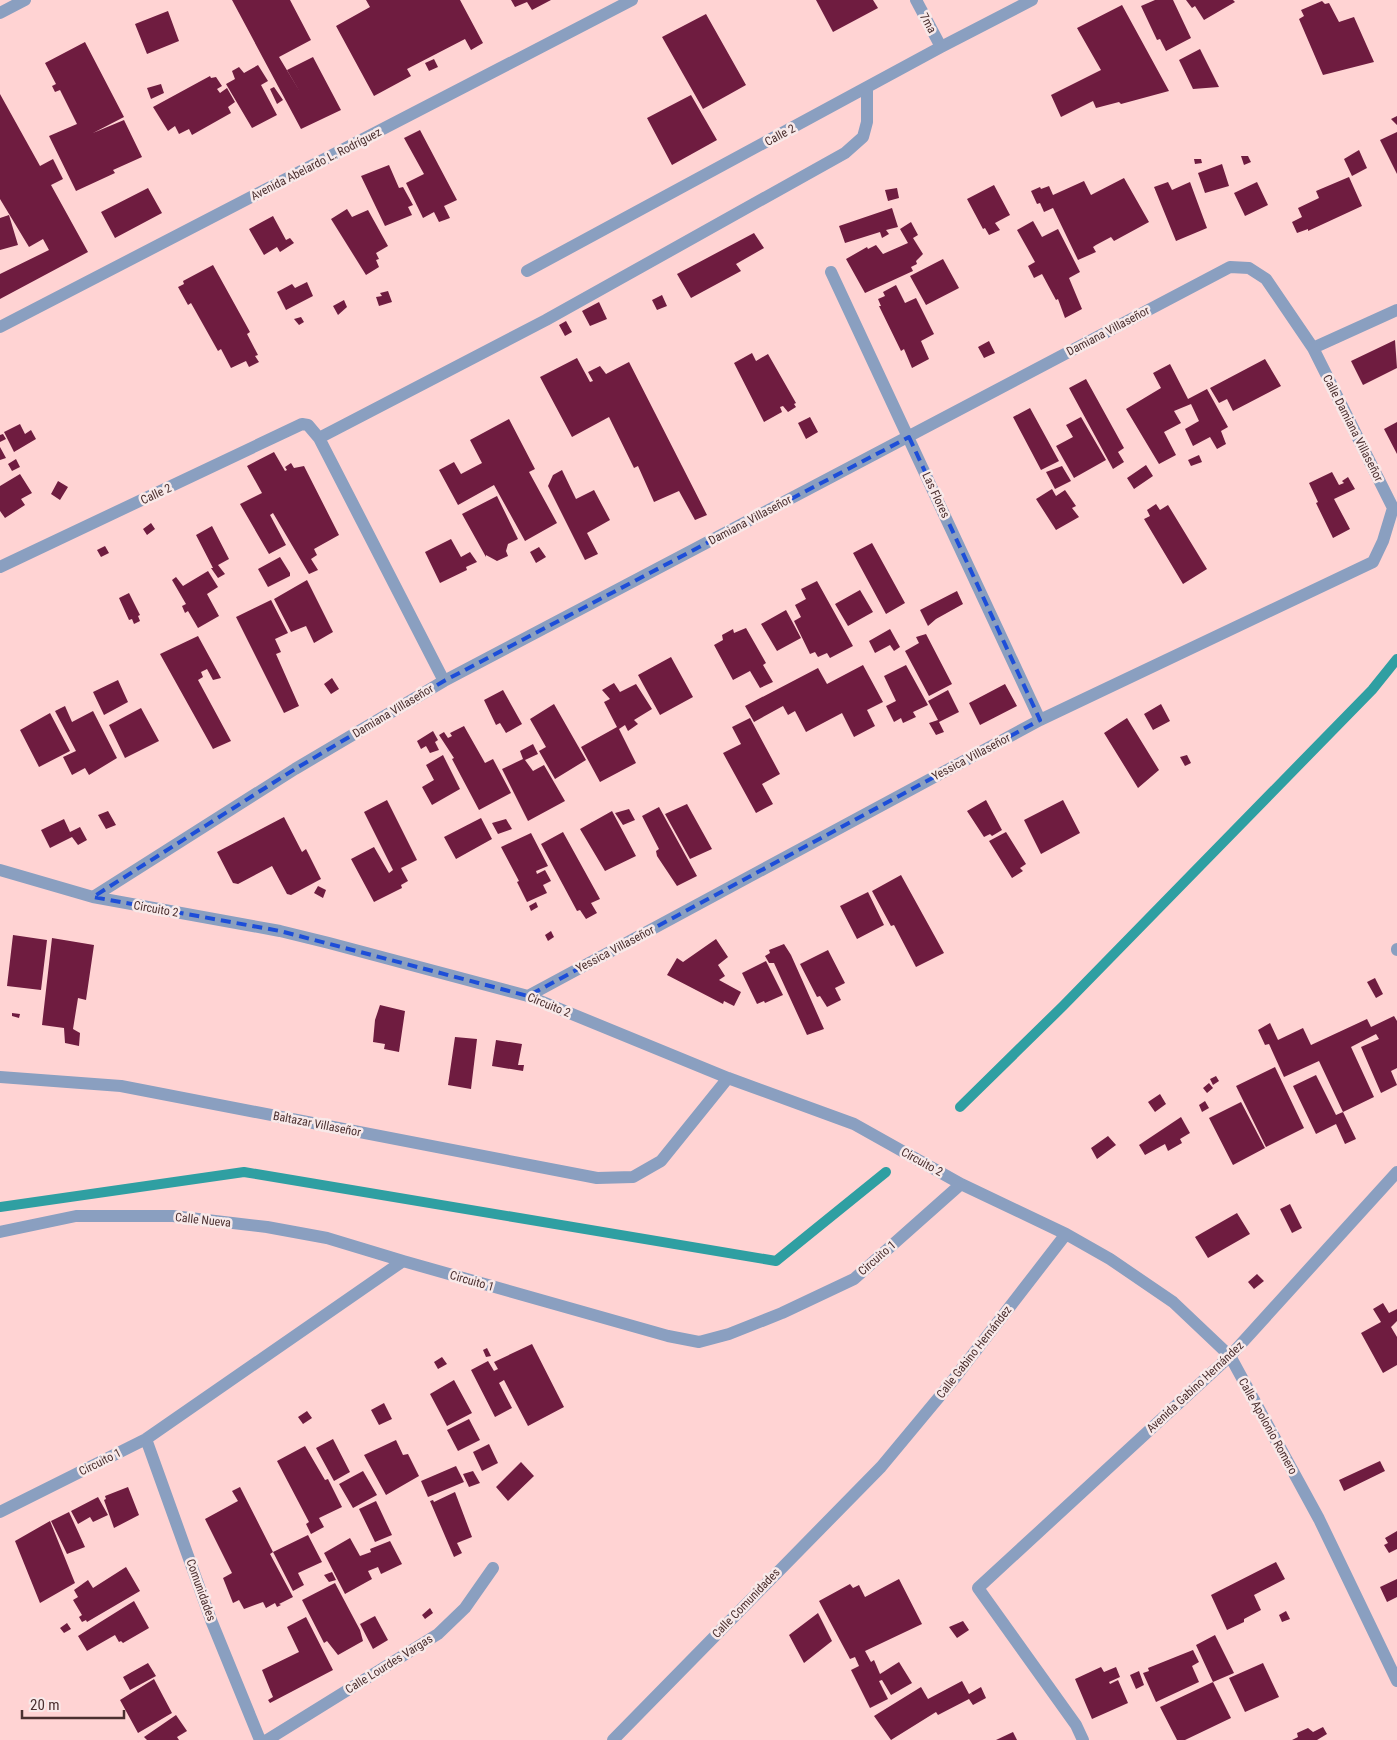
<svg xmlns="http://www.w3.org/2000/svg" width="1397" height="1740" viewBox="0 0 1397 1740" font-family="'Roboto Condensed',sans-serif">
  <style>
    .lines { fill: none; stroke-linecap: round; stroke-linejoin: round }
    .stream { stroke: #2f9fa2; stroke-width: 10 }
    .building { fill: #6f1c40 }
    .minor { stroke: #8a9fc0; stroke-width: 12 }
    .marked { fill: none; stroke: #1d4ed8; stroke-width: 4; stroke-dasharray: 10 6; stroke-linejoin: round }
    .labels { text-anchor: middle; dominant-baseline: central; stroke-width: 5; stroke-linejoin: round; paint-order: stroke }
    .street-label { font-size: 12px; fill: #4b2f2f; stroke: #f8e9e9 }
  </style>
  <rect width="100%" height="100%" fill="#ffd3d3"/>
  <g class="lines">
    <path class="stream" d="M960,1107l103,-101 309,-316 25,-31
      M0,1207l244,-35 532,89 110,-89"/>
  </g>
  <path class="building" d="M232,0h58l21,40 -32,17 21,35 -13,-22 26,-13 28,53 -40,19z
    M366,0h94l23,43 -12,7 -6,-11 -58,30 4,7 -37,20 -38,-70 34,-19z
    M511,0h40l-19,10 -5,-8 -12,5z
    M816,0h57l5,8 -45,24z
    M1155,0h18l18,38 -25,13 -6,-12 -3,1 -16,-34z
    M1186,0h47l2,2 -31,18 -9,-14 -3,2z
    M1322,1l3,3 4,-1 10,19 15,-5 20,45 -51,13 -24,-56 5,-3 -3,-6z
    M1122,5l47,86 -48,13 -2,-2 -23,6 -3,-7 -32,16 -10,-22 50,-25 -24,-42z
    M168,11l11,30 -32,13 -12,-30z
    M706,14l40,71 -43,24 -41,-72z
    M85,42l39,75 -31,16 31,-13 18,37 -29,13 2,3 -39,18 -27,-55 28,-12 -17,-34 -5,2 -3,-6 4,-2 -11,-21z
    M1200,49l19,38 -26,2 -14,-29z
    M434,59l4,8 -9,4 -4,-8z
    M258,65l10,16 -7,4 16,30 -25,13 -26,-44 9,-5 -3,-8 7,-4 5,6z
    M210,76l1,2 5,-1 6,9 -5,3 3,4 7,-5 8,14 -7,5 3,6 -39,22 -3,-6 -10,5 -4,-8 -7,5 -15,-24z
    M161,84l3,9 -13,6 -4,-11z
    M274,87l9,13 -6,4 -7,-15z
    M0,94l40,72 13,-7 10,20 -12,6 37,67 -88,47v-25l49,-24 -6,-11 -14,8 -29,-48z
    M691,95l26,45 -45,25 -25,-47z
    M1397,116v9l-6,-6z
    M420,130l37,70 -13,6 6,12 -11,4 -5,-10 -11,6 -17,-35 18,-9 -20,-36z
    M1397,132v42l-17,-34z
    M1359,150l8,18 -15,8 -8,-17z
    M1241,156h7l3,6 -7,3z
    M1194,159h7l1,4 -7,1z
    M1222,164l7,22 -24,7 -7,-20z
    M389,165l10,23 4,-1 10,18 -5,2 4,8 -27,11 -24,-50z
    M1349,177l13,29 -54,25v-2l-11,4 -5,-11 10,-5 -4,-9 21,-10 -3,-7z
    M1124,178l25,44 -35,19 -3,-4 -15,8 -3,2 3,5 -18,8 -25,-52 -9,4 -4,-9 -3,1 -6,-13 9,-4 1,2 8,-3 4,9 31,-14 7,14z
    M1168,182l4,8 18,-8 17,46 -31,13 -22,-54z
    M1257,182l11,23 -23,11 -11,-23z
    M994,185l16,30 -15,8 5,7 -11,5 -4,-7 -2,1 -16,-30z
    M148,188l14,25 -47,25 -14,-26z
    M897,188l2,10 -11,3 -3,-11z
    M892,208l6,19 -12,3 3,4 -7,4 -2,-6 -35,11 -6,-17z
    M347,209l5,8 16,-7 20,36 -12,7 3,6 -3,1 3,7 -13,8 -35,-56z
    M9,215l9,30 -18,5v-32z
    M273,216l13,24 4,-2 4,5 -14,9 -3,-5 -13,8 -15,-26z
    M1033,221l9,16 16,-8 22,43 -11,6 13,31 -17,9 -7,-19 -2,1 -14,-26 -8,4 -6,-12 7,-4 -18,-32z
    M911,222l7,13 -5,3 10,16 -7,7 1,3 -6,3 2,4 -48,22 -19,-34 21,-12 1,2 8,-4 7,9 25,-11 -8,-14z
    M754,233l10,15 -28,16 5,7 -50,27 -14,-24z
    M943,259l16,29 -33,17 -16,-29z
    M213,265l37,67 -3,2 11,21 -3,1 4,6 -10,5 -3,-6 -15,7 -10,-19 -3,2 -27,-48 -3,2 -10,-18 6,-3 -1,-3z
    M307,282l6,14 -27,14 -9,-18 15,-8 3,4z
    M896,285l9,18 11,-5 18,36 -13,7 8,18 -17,9 -8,-19 -3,2 -22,-45h2l-3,-7 7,-3 -2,-4z
    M388,291l4,11 -13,4 -3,-9 6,-1 -2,-3z
    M662,295l5,11 -10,4 -5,-10z
    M344,300l3,7 -9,8 -5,-9z
    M599,302l8,17 -17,7 -8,-15z
    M301,317l3,5 -5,3 -5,-6z
    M566,321l6,11 -7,4 -6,-11z
    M1395,340l2,28 -34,17 -12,-24z
    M989,341l6,12 -11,5 -6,-11z
    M752,353l4,8 12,-7 28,49 -2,1 2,3 -8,5 -5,-6 -3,1 2,5 -18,10 -30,-59z
    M577,358l13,24 3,-1 -5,-9 12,-6 6,8 23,-12 78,153 -12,5 -16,-29 -25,11 -16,-36 -4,2 -25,-51 -37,20 -32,-60z
    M1265,359l16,27 -48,25 -6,-12 -8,4 -9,-15z
    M1170,364l18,35 19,-10 21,38 -7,4 5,13 -9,5 -7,-12 -17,9 -8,-17 14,-8 -8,-17 -17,7 7,12 -17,9 12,23 -17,9 -33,-55 35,-21 -8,-15z
    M1086,379l38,69 -6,4 6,10 -11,7 -44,-81z
    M1030,408l29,53 -18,9 -28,-53z
    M810,417l8,15 -12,7 -8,-16z
    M1081,417l25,43 -32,18 -18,-32 17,-9 -7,-12z
    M509,419l26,50 -6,3 28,51 -32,18 -31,-56 -36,20 -19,-35 15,-8 7,12 21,-11 -12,-23z
    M1397,422v32l-13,-25z
    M20,424l5,10 6,-4 5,9 -22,13 -10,-20z
    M3,434l3,5 -6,3v-7z
    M0,447l6,11 -6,2z
    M274,452l11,19 2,-1 -2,-3 6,-4 3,5 10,-2 35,69 -25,14 3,6 -6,4 7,11 -9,4 -36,-61 -3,2 16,30 -17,9 -29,-50 22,-11 -15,-27z
    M1199,455l3,7 -11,4 -3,-6z
    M16,459l4,8 -8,4 -4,-7z
    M1146,465l7,11 -19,13 -7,-11z
    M1062,466l9,15 -16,8 -9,-17z
    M562,470l14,29 18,-9 16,30 -23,13 11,21 -13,6 -37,-74 5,-11z
    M1332,472l7,13 5,-2 -2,-2 6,-4 7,12 -21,10 16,30 -17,9 -17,-35 2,-1 -9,-19z
    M20,474l12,19 -11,6 4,6 -20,13 -5,-7v-25z
    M58,481l10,6 -8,13 -9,-6z
    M1052,489l4,7 9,-6 11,16 -4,2 7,9 -23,13 -20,-31z
    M497,496l21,43 -10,5 -2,7 2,5 -11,5 -11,-6v2l-24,-43z
    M1156,504l4,6 8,-5 39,64 -24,15 -39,-65 6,-3 -3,-6z
    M151,523l4,6 -8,6 -4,-6z
    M212,526l17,33 -11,6 7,9 -7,4 -7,-10h2l-17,-33z
    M451,539l10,18 9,-5 7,10 -11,5 1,3 -27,13 -15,-31z
    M872,543l33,60 -19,11 -33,-61z
    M105,546l4,7 -8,4 -4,-7z
    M539,547l7,10 -10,6 -6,-11z
    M280,557l10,16v3l-22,11 -10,-18z
    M208,571l10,16 -11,7 12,22 -21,12 -10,-17 -3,2 -3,-7 4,-2 -14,-24 4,-3 7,9z
    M307,580l26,52 -19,11 -8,-17 -15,6 -17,-33z
    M817,581l36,65 -23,12 -3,-5 -9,4 -3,-5 -5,2 -16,-33 7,-4 -6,-12 11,-6 -5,-10z
    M860,590l13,22 -25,14 -13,-22z
    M957,591l6,13 -27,15 -8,7 -8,-16z
    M129,593l11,22 -2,1 2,5 -6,3 -2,-5 -3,1 -10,-22z
    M271,600l17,33 -13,6 6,13 -5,2 23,52 -15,7 -48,-96z
    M786,610l15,28 -24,13 -16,-27z
    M746,628l20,35 -3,2 10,17 -13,6 -10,-17 -17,9 -19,-35 9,-5 -1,-5 11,-6 1,4z
    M890,629l10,18 -6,4 -4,-6 -15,8 -6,-12z
    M926,634l26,50 -23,12 -24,-45 14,-8 -3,-6z
    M198,636l23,42 -8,2 -6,-11 -6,3 2,5 -5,3 33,61 -18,8 -53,-95z
    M671,657l22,40 -33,18 -22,-40z
    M863,665l20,37 -16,8 8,16 -21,11 -12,-24 -36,19 -11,-21 -7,4 -5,-9 -29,16 -9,-16 73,-38 9,16z
    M906,665l22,40 -15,7 3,5 -13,6 -2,-5 -7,4 -8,-16 10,-5 -12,-25z
    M332,678l7,11 -8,5 -7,-10z
    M118,680l10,22 -24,13 -11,-23z
    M614,683l6,9 16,-8 16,25 -18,11 4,4 -10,7 -3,-6 -6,4 17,34 -36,19 -19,-35 36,-20 -13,-25 6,-3 -8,-9z
    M1005,684l12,22 -37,19 -11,-22z
    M503,690l19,34 -16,9 -6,-10 -4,2 -12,-25z
    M948,690l11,22 -20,10 5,10 -8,3 -7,-12 9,-3 -10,-19z
    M554,704l32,56 -31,19 -16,-28 7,-4 -16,-28z
    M1161,704l9,17 -17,9 -9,-16z
    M65,706l7,16 21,-11 24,47 -28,17 -4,-7 -13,7 -9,-18 13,-6 -21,-40z
    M141,708l18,33 -34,17 -16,-33z
    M50,713l20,38 -31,16 -19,-37z
    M750,718l30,56 -18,10 11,20 -17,9 -33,-60 18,-9 -9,-17z
    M1127,718l32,52 -21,18 -34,-55z
    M464,726l21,37 8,-4 18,34 -32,17 -27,-51 2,-1 -15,-23 5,-3 4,6 4,-2 -2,-3z
    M433,731l5,9 -3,2 4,8 -9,3 -4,-7 -5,3 -4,-8z
    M533,744l5,10 -13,6 8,11 11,-6 21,36 -37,20 -26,-52 21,-10 -3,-8z
    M443,755l17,34 -28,16 -10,-18 12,-7 -8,-15z
    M1187,755l4,8 -6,3 -5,-9z
    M387,800l30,60 -16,8 7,13 -7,4 1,3 -28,14 -23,-43 23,-12 15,26 4,-3 -29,-58z
    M986,800l16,30 -10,6 -2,-2 -6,3 -17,-26z
    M1063,800l17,33 -39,21 -17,-34z
    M687,804l25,45 -22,10 -25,-45z
    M659,807l38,69 -20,10 -20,-30 -1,-5 3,-2 -17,-33z
    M629,809l6,11 -12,5 -8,-12z
    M108,811l8,14 -10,4 -8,-14z
    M612,811l24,45 -31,15 -25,-42z
    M284,817l18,35 4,-3 15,30 -30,16 -4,-1 -15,-28 -34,18 -5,-1 -16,-31z
    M481,818l11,21 -36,20 -12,-22z
    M64,819l6,13 10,-5 7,13 -9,5 -6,-8 -22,11 -9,-18z
    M506,819l6,10 -14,5 -6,-11z
    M563,832l37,67 -9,4 6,10 -11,6 -6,-9 -3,1 -36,-67z
    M1006,832l20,32 -6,4 3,3 -11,7 -23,-37z
    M531,833l17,33 -12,5 1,3 8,-4 6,11 -8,4 4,8 -20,9 -10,-20 2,-1 -18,-34z
    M901,875l43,78 -28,14 -22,-42 -3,1 -19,-35z
    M318,886l8,4 -3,8 -9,-5z
    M868,892l16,33 -27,14 -17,-33z
    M536,902l2,5 -7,4 -2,-5z
    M551,931l3,6 -6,4 -3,-6z
    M13,935l34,5 -6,50 -34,-4z
    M52,938l42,7 -8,55 -8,-2 -5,31 7,4 -1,13 -14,-3 -1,-15 -22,-3z
    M716,939l12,18 -10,8 7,11 -6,4 22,12 -7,14 -10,-5 -1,3 -56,-29 10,-17 6,4z
    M784,944l7,11 33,74 -17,6 -33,-72h-5l-4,-7 5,-3 -1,-3z
    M828,950l17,33 -10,5 6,12 -14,7 -7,-11 -3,1 -17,-33z
    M766,961l17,34 -18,8 -1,-2 -7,3 -15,-31z
    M1375,978l8,16 -7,4 -9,-16z
    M380,1005l25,6 -6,41 -15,-3 1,-5 -12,-2 2,-22z
    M12,1013l8,1 -1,4 -7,-2z
    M1394,1016l3,5v47l-6,3 6,14 -16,8 -20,-46 18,-8 -3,-5 -25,13 23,50 -31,15 -24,-51 -35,16 -15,-33 -4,1 -7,-15 12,-7 8,17 25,-12 8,17 56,-26 4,8z
    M455,1037l22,2 -6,50 -23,-4z
    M496,1040l26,4 -4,21h6l-1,6 -31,-5z
    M1275,1067l29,61 -38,19 -30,-61z
    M1316,1075l20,40 7,-3 13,27 -11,5 -9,-20 -20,10 -23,-48z
    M1216,1076l3,5 -6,4 -3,-6z
    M1209,1083l4,5 -6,5 -4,-5z
    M1160,1094l6,10 -11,8 -7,-10z
    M1205,1101l4,7 -7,4 -3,-7z
    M1241,1102l24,46 -32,17 -24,-47z
    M1181,1117l9,16 -10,6 2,4 -14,8 -3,-7 -20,11 -6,-10z
    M1108,1136l8,9 -19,14 -6,-11z
    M1290,1204l12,24 -10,5 -12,-24z
    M1237,1213l13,21 -42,24 -13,-21z
    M1257,1274l7,7 -10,8 -6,-7z
    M1383,1303l6,10 8,-4v12l-6,6 6,10v28l-14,8 -22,-40 20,-11 -8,-13z
    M532,1344l32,63 -36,19 -24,-46 -5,3 13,25 -17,9 -24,-47 17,-9 6,10 4,-2 -4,-7z
    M487,1348l4,8 -5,1 -3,-7z
    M442,1357l5,7 -9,5 -4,-7z
    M454,1380l18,33 -25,13 -17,-32z
    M384,1403l8,16 -13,6 -8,-15z
    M307,1411l5,7 -9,6 -5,-7z
    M469,1419l11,21 -22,11 -11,-21z
    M333,1439l17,33 -16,9 -18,-33z
    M396,1440l7,15 5,-1 11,22 -33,19 -22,-40z
    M489,1444l9,19 -16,8 -9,-19z
    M305,1446l20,34 3,-1 14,28 -23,11 5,9 -13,7 -5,-10 3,-2 -32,-61z
    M1380,1461l5,10 -41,20 -5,-11z
    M521,1462l13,14 -26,25 -12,-14z
    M456,1466l8,16 -36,15 -7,-16z
    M363,1471l14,24 -24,13 -14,-24z
    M473,1471l7,12 -11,4 -6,-13z
    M128,1487l11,28 -25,13 -10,-28 2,-1 -1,-3z
    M240,1487l33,65 35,-17 14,27 -24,11 6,12 -11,6 -20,-39 -3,2 23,43 -14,7 2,1 -4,2 -2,-4 -9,5 -3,-6 -19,7 -5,-9 -6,3 -10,-25 9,-5 -27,-54 33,-18 -6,-10z
    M455,1492l17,45 -15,6 5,10 -8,4 -24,-56 3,-1 1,2z
    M98,1497l10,18 -15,7 -3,-5 -12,7 -7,-13z
    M376,1501l16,34 -17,7 -16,-33z
    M69,1512l16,35 -18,7 -16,-33z
    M50,1521l25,62 -35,20 -25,-62z
    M1397,1531v18l-8,4 -5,-8 4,-2 -3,-5z
    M350,1538l10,18 11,-4 -1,-3 20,-8 12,23 -21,10 -3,-7 -10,4 4,8 -27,15 -21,-41z
    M1276,1562l9,17 -31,16 7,15 -17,9v3l-17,8 -16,-35z
    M126,1567l14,24 -53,31 -1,-2 -4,2 -3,-5 3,-2 -9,-15 5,-3 -4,-7 14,-10 5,8z
    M332,1572l4,8 -7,2 -5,-7z
    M899,1579l23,45 -57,27 6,11 3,-2 6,14 19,-12 13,21 -21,12 -9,-15 -3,1 9,18 -18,9 -19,-38 8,-4 -4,-9 -5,2 -31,-58 31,-17 3,4 6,-3 6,12z
    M1397,1579v18l-10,5 -7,-15z
    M335,1583l25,47 3,11 -25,14 -11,-14 -3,2 -22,-43z
    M134,1601l15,27 -26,15 -2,-2 -2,1 -4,-7 -28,16 -9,-15z
    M430,1608l3,5 -8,6 -3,-4z
    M1286,1611l4,8 -8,3 -3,-7z
    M818,1613l14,28 -28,22 -15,-28z
    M375,1616l13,24 -15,9 -13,-25z
    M306,1617l27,53 -63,33 -2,-3 5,-3 -11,-27 37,-18 -12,-25z
    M963,1621l6,9 -12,8 -8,-11z
    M67,1623l4,6 -7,4 -4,-5z
    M1215,1635l19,38 -21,9 18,36 -46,22h-8l-17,-33 53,-25 -17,-37z
    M1193,1650l6,12 -7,4 7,16 -43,20 -13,-29 6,-2 -1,-3z
    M148,1663l8,13 -26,14 -7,-13z
    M1263,1663l16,34 -34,15 -16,-34z
    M1101,1667l3,5 12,-5 4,10 -11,5 1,2 8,-4 10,23 -36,16 -17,-40z
    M1139,1671l5,14 -8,4 -6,-14z
    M154,1679l18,34 -34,20 -18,-33z
    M962,1681l7,13 12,-7 5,11 -13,7 -4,-6 -31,16 -2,-3 -45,28 -17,-24 47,-29 7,12z
    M176,1715l11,16 -10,6 2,3h-32l-3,-3z
    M1323,1727l4,7 -10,6h-25l6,-3 -1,-4 11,-5 5,4z
    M1013,1732l4,8h-21z"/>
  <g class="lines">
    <path class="minor" d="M916,0l25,47
      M0,13l25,-13
      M527,271l414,-224 91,-47
      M831,272l209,448
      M0,327l632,-327
      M319,438l227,-118 299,-167 18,-16 4,-15v-33
      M0,567l302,-143 6,1 11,13 125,243
      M0,870l93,27 187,34 49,12 199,53 200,82 126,46 107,60 105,50 44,25 63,43 57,54 89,163 78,162
      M93,897l202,-128 149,-88 786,-414 19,1 17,11 47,69 84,-38
      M1397,949v1
      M528,996l512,-276 333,-158 10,-21 10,-33 -80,-160
      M0,1077l121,9 476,92 36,-1 28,-16 67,-83
      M0,1232l76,-16h97l94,11 60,11 76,23
      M146,1439l65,181 49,120
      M0,1512l146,-73 257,-178 265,75 31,6 30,-8 53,-21 72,-34 107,-95
      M267,1740l171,-106 27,-26 28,-40
      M613,1740l268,-273 69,-83 116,-150
      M1083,1740l-7,-15 -98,-137 252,-232 167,-184"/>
  </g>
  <path class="marked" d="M909,437l131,283 -512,276 -248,-65 -187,-34 202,-128 149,-88z"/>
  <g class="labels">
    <g class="street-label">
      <text transform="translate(928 23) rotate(62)">7ma</text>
      <text transform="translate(780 135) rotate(-28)">Calle 2</text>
      <text transform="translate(316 164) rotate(-27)">Avenida Abelardo L. Rodríguez</text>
      <text transform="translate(1108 331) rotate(-28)">Damiana Villaseñor</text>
      <text transform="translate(1353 428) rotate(63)">Calle Damiana Villaseñor</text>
      <text transform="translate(156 494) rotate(-25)">Calle 2</text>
      <text transform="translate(936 495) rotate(65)">Las Flores</text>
      <text transform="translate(750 520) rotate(-28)">Damiana Villaseñor</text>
      <text transform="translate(393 711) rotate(-31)">Damiana Villaseñor</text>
      <text transform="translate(971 757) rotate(-28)">Yessica Villaseñor</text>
      <text transform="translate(156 909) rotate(10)">Circuito 2</text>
      <text transform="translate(615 949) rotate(-28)">Yessica Villaseñor</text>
      <text transform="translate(549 1005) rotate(22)">Circuito 2</text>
      <text transform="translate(317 1124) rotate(11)">Baltazar Villaseñor</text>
      <text transform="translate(922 1162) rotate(29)">Circuito 2</text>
      <text transform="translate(203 1220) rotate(6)">Calle Nueva</text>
      <text transform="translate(877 1258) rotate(-41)">Circuito 1</text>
      <text transform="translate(472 1281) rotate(16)">Circuito 1</text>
      <text transform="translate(974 1352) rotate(-52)">Calle Gabino Hernández</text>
      <text transform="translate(1195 1387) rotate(-43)">Avenida Gabino Hernández</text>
      <text transform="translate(1268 1426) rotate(61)">Calle Apolonio Romero</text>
      <text transform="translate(100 1462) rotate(-27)">Circuito 1</text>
      <text transform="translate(201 1590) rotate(70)">Comunidades</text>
      <text transform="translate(746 1603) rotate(-46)">Calle Comunidades</text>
      <text transform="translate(389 1664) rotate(-32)">Calle Lourdes Vargas</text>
    </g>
  </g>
  <path d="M22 1710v8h102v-8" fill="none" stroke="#4b2f2f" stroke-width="2.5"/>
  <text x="30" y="1710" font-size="15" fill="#4b2f2f" stroke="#f8e9e9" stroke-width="4" paint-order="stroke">20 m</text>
</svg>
